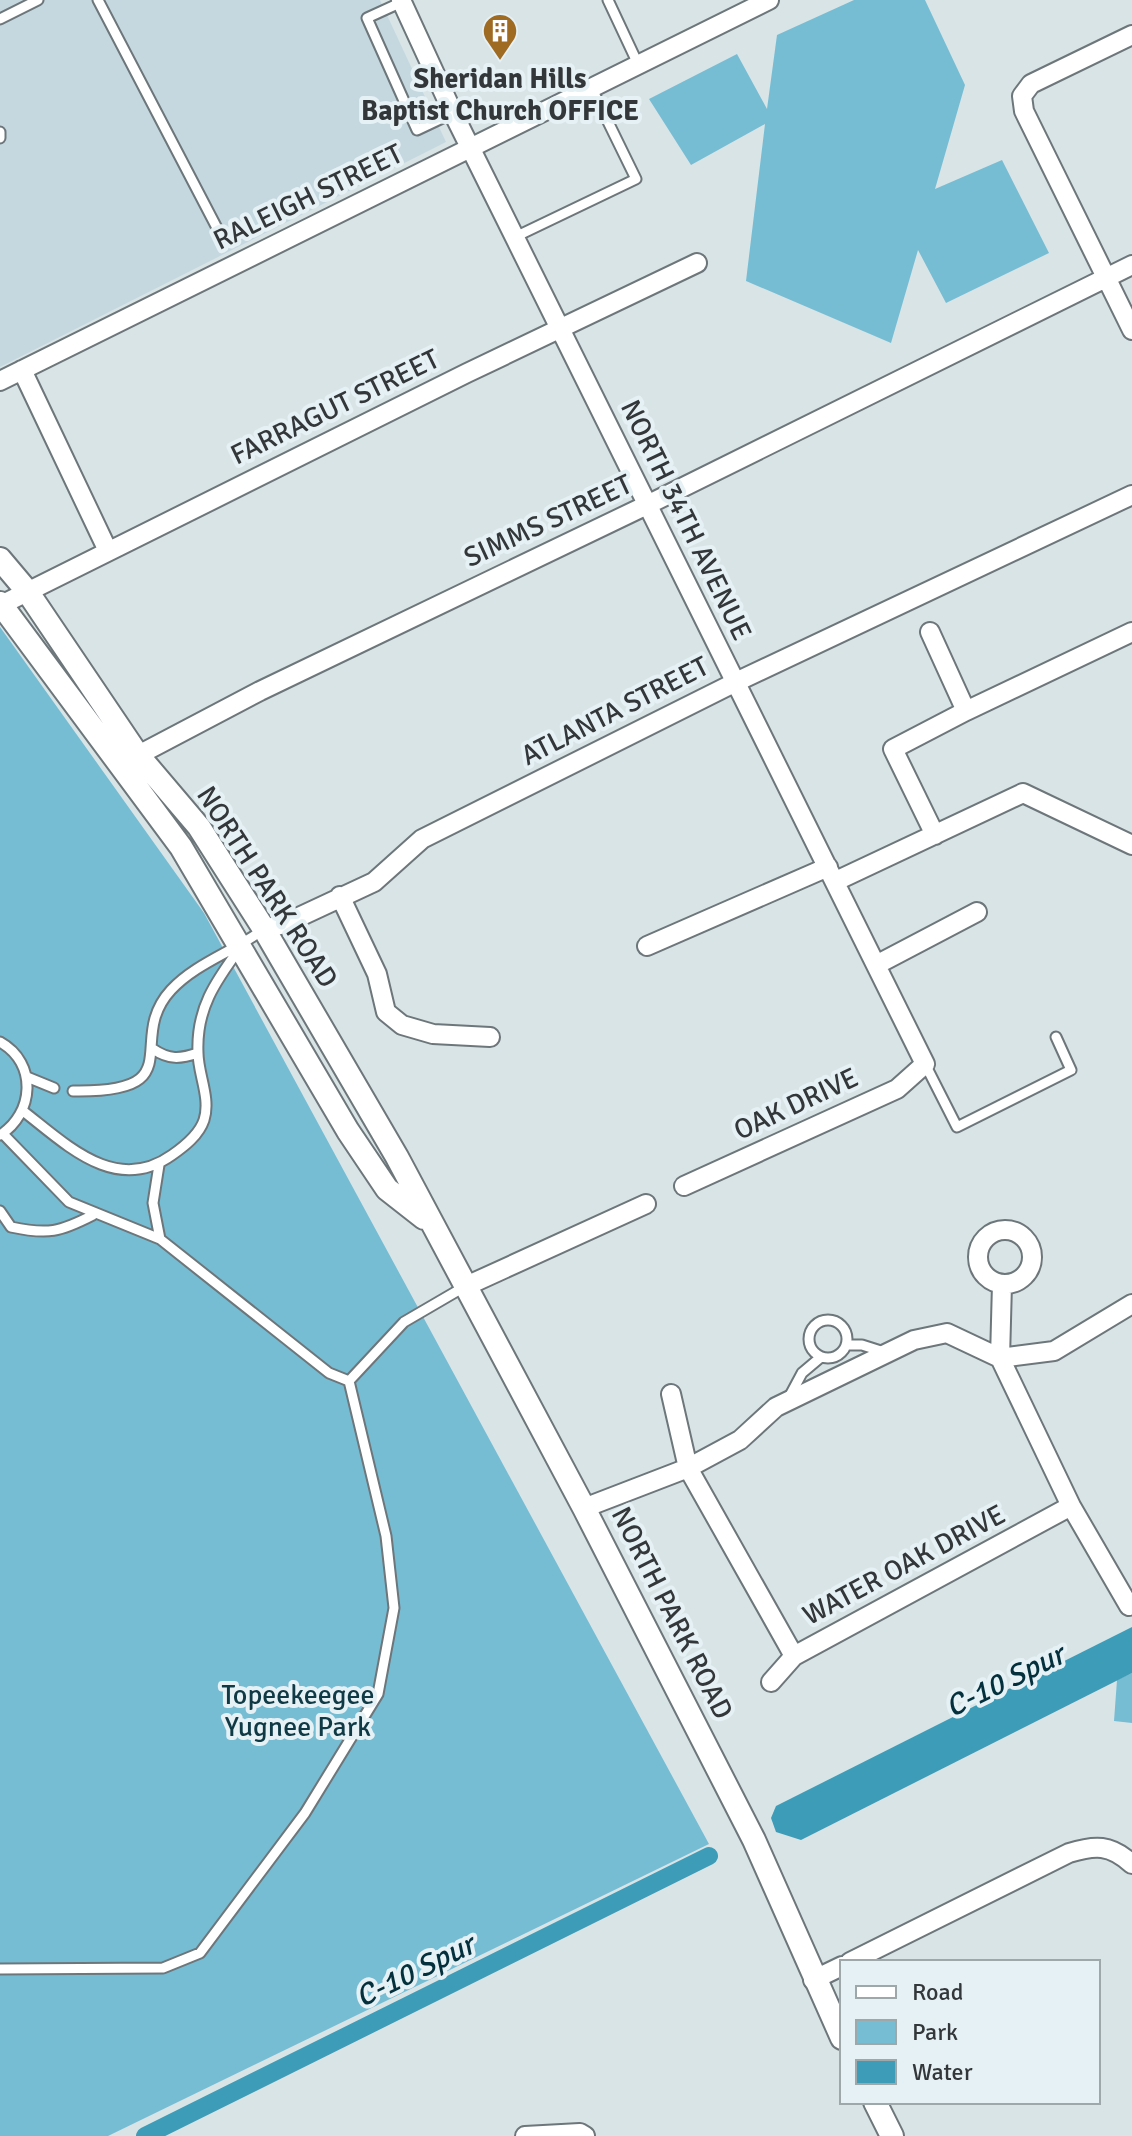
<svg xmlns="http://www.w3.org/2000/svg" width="1132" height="2136" viewBox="0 0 1132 2136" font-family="Signika,sans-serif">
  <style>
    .built { fill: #c5d8df }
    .green { fill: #76bdd4 }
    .water { fill: #3d9cb7 }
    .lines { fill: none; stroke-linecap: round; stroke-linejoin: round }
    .canal { stroke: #3d9cb7; stroke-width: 18 }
    .service-casing { stroke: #6d767a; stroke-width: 13 }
    .minor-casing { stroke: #6d767a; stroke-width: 22 }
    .tertiary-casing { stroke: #6d767a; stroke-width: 26 }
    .service { stroke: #fff; stroke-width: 9 }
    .minor { stroke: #fff; stroke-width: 18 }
    .tertiary { stroke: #fff; stroke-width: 22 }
    .labels { text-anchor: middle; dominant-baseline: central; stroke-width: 8; stroke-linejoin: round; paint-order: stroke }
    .poi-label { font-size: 28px; font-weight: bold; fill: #333739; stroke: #e6f1f5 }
    .street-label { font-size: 28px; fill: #333739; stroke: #e6f1f5 }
    .park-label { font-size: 28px; fill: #0e3945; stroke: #e6f1f5 }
    .water-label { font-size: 30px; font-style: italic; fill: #03303c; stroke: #e6f1f5 }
  </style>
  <rect width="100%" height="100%" fill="#d9e4e7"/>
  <path class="built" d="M0,0h380l66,142 -446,225z"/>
  <path class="green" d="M854,0h71l40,85 -30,104 67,-29 47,93 -103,50 -28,-53 -27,93 -145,-62 19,-157 -74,41 -42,-66 88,-45 30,55 10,-74z
    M0,627l204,286 505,931 -601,292h-108z
    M1132,1673v50l-18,-2 3,-41z"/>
  <path class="water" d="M1132,1627v46l-331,167 -25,-8 -5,-14 5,-12z"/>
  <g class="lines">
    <path class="canal" d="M145,2136l564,-280"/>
    <defs>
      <path id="service" d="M98,0l119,228
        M608,0l30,64
        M402,2l-35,16 50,112 36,-17
        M0,19l38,-19
        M0,132v6
        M515,237l121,-58 -45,-92
        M0,1042c38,21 34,72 0,93
        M153,1049c16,11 27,10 45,4
        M925,1064l32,63 114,-57 -15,-33
        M27,1077l27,11
        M73,1091c121,2 51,-50 98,-101 25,-27 64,-39 93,-61
        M23,1111c44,34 93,84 149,44 13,-9 27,-20 32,-35 7,-22 -6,-46 -6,-67 -2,-44 17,-71 42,-105
        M159,1165l-6,38 7,36
        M0,1211l11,16c37,8 49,5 82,-12
        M809 1339a19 19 0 1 1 38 0a19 19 0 1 1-38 0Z
        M846,1345h16l22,7
        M349,1381l55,-59 60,-35
        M787,1401l15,-28 19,-16
        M0,1969l163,-1 37,-15 105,-140 73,-119 16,-86 -8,-72 -37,-155 -20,-8 -169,-134 -91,-37 -66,-68"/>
      <path id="minor" d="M401,0l52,113 472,951 -28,25 -213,97
        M1132,35l-101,49 -9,12 2,15 108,219
        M22,370l86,181
        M0,381l769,-381
        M1,605l466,-232 230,-110
        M930,632l36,79 -73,38 42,86
        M966,711l166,-79
        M127,761l133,-70 387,-186 485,-240
        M836,881l187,-88 109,52
        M340,896l37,78 9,38 16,13 31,9 57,3
        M264,929l20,-5 90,-42 48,-43 314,-157 396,-187
        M647,946l181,-79
        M878,964l99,-52
        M978 1257a27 27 0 1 1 54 0a27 27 0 1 1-54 0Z
        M1002,1284l-2,74 71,148 58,100
        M464,1287l182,-83
        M671,1394l17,74 106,188
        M584,1508l104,-40 52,-28 36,-33 138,-67 33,-7 53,25 54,-7 78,-47
        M771,1682l23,-26 277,-150
        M850,1962l219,-109c26,-8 41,-9 63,11
        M813,1980l29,-14
        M525,2136l55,-3 5,3"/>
      <path id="tertiary" d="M0,559l27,32 110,163 62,73 65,102 133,228 187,351 170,332 88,198
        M0,603l181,244 167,284 39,58 37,29
        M875,2102l17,34"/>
    </defs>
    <use href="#service" class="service-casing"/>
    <use href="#minor" class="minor-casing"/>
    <use href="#tertiary" class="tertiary-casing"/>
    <use href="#service" class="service"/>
    <use href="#minor" class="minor"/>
    <use href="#tertiary" class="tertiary"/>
  </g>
  <defs>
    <symbol id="building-pin" viewBox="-11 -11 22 30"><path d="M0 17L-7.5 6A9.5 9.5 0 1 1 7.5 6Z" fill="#9f6b23" stroke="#e6f1f5"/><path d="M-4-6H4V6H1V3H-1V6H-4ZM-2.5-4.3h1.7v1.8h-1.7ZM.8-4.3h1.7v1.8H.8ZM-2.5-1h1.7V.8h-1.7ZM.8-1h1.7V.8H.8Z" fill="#fff"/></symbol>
  </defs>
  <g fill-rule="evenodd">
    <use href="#building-pin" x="480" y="11" width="40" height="54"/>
  </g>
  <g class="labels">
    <g class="poi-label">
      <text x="500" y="79">Sheridan Hills<tspan x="500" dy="32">Baptist Church OFFICE</tspan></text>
    </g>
    <g class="street-label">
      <text transform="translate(308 197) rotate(-26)">RALEIGH STREET</text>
      <text transform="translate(335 407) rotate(-26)">FARRAGUT STREET</text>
      <text transform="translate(686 520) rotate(64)">NORTH 34TH AVENUE</text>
      <text transform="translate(548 521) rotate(-25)">SIMMS STREET</text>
      <text transform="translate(615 711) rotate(-27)">ATLANTA STREET</text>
      <text transform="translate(267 887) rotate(57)">NORTH PARK ROAD</text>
      <text transform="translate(796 1104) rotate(-25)">OAK DRIVE</text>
      <text transform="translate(904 1565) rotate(-28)">WATER OAK DRIVE</text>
      <text transform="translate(672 1613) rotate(63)">NORTH PARK ROAD</text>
    </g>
    <g class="park-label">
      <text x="298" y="1695">Topeekeegee<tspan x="298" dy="32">Yugnee Park</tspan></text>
    </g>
    <g class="water-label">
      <text transform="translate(1005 1681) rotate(-26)">C-10 Spur</text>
      <text transform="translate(415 1971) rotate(-26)">C-10 Spur</text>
    </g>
  </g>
  <rect x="840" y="1960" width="260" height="144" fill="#e6f1f5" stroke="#9ea7aa" stroke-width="2"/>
  <rect x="856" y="1986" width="40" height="12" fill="#ffffff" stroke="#9ea7aa" stroke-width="2"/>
  <text x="912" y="2000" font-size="24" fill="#333739">Road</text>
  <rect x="856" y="2020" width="40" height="24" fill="#76bdd4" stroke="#9ea7aa" stroke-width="2"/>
  <text x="912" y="2040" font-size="24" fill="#333739">Park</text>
  <rect x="856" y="2060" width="40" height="24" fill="#3d9cb7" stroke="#9ea7aa" stroke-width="2"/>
  <text x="912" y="2080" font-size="24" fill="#333739">Water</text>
</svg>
